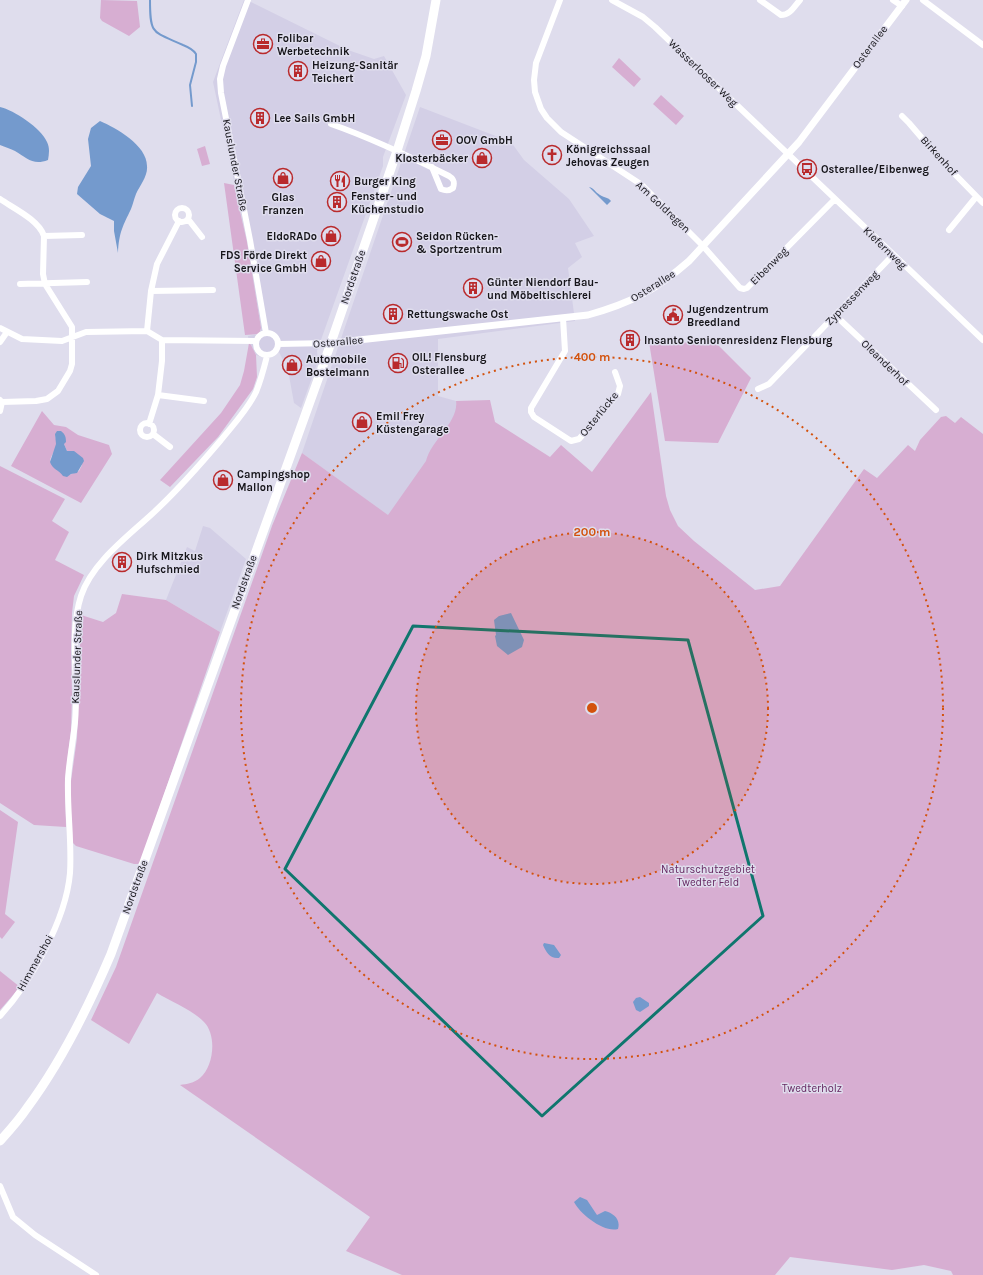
<svg xmlns="http://www.w3.org/2000/svg" width="983" height="1275" viewBox="0 0 983 1275" font-family="Karla,sans-serif">
  <style>
    .built { fill: #d3cfe6 }
    .green { fill: #d7aed2; fill-rule: evenodd }
    .water { fill: #749acd }
    .lines { fill: none; stroke-linecap: round; stroke-linejoin: round }
    .stream { stroke: #749acd; stroke-width: 2 }
    .minor { stroke: #fff; stroke-width: 6 }
    .tertiary { stroke: #fff; stroke-width: 7 }
    .primary { stroke: #fff; stroke-width: 9 }
    .marked { fill: none; stroke: #0f766e; stroke-width: 3; stroke-linejoin: round }
    .ring { fill: none; stroke: #d3520d; stroke-width: 2; stroke-dasharray: 2 4 }
    .labels { text-anchor: middle; dominant-baseline: central; stroke-width: 3; stroke-linejoin: round; paint-order: stroke }
    .poi-label { font-size: 11px; font-weight: bold; fill: #151419; stroke: #dfdded; text-anchor: start }
    .street-label { font-size: 11px; fill: #151419; stroke: #dfdded }
    .park-label { font-size: 11px; fill: #652761; stroke: #dfdded }
    .centre { fill: #d3520d; stroke: #dfdded; stroke-width: 2 }
    .ring-label { font-size: 12px; text-anchor: middle; font-weight: bold; fill: #d3520d; stroke: #dfdded; stroke-width: 3; stroke-linejoin: round; paint-order: stroke }
  </style>
  <rect width="100%" height="100%" fill="#dfdded"/>
  <path class="built" d="M244,0h3l101,50 26,9 10,-3 22,39 -23,62v9l-66,185 1,10 -17,47 -7,-5 -6,-33 -9,-18 -10,7 -13,-4 -5,-10 -2,-2 -1,-7 11,-2 2,-6 -14,-86 -34,-160z
    M420,107l91,35 13,18 45,39 25,37 -19,7 7,14 -14,11 7,53 -137,18v57l18,5 2,14 -67,103 -89,-65z
    M203,526l7,2 36,31 -26,73 -54,-32 21,-53 8,4z"/>
  <path class="green" d="M101,0l36,1 3,26 -11,9 -27,-15 -2,-3z
    M619,58l22,21 -7,8 -22,-20z
    M661,95l23,21 -8,9 -23,-21z
    M205,146l5,18 -8,2 -5,-17z
    M224,183l10,2 13,57 14,86 -2,6 -14,1z
    M649,342l67,1 35,35 -33,65 -53,-2z
    M249,343l2,2 5,10 1,22 -4,12 -35,48 -48,50 -10,-7 61,-67 19,-28 4,-14z
    M651,392l15,104 4,14 8,16 16,15 61,49 25,-4 84,-117 13,9 31,-33 7,6 5,-11 21,-23 5,-1 9,7 6,-6 22,17v841h-30l-2,-4 -27,-6 -32,5 -102,-13 -15,18h-373l-56,-24 24,-34 -190,-132c7,-1 14,-2 20,-7 14,-12 17,-43 4,-56 -10,-11 -34,-21 -47,-29l-28,51 -38,-24 25,-53 156,-441 30,-73 86,62 38,-54c5,-21 33,-39 30,-60l34,-1 5,22 55,35 11,-12 31,27z
    M42,411l12,14 12,2 12,8 31,10 3,9 -31,49 -70,-37zM55,436l9,8 3,7 3,1 12,13 -3,6 -10,4c-37,-16 -6,-19 -14,-39z
    M0,466l65,33 -13,22 17,11 -14,28 29,15 -10,21 -2,17 -1,36 1,45 -1,36 -6,51 1,46 -32,-2 -34,-22z
    M122,594l44,6 54,32 -79,229 -3,3h-4l-58,-18 -4,-4 -1,-7v-54l6,-43 4,-123 22,7 13,-9z
    M0,810l18,12 -13,92 10,8 -13,17 -2,-2z
    M0,971l20,16 -20,23z"/>
  <path class="water" d="M0,107c14,3 41,21 47,35 3,6 2,12 1,18 -15,6 -21,-2 -33,-9 -4,-2 -10,-4 -15,-6z
    M100,121c16,7 47,24 47,45 1,10 -7,19 -11,28 -2,5 -3,10 -5,15 -8,17 -12,23 -13,44l-4,-22v-10l-14,-7 -23,-20 1,-7 13,-21 -3,-27 3,-11z
    M589,187c5,1 6,5 11,8 5,3 8,2 11,6l-4,4z
    M57,431h4c4,3 5,6 5,11l-2,2 3,7h7l9,7 1,3 -7,12 -6,1 -4,3 -4,-1c-4,-6 -11,-7 -13,-14l6,-18 -1,-10z
    M511,613l13,27 -2,7 -14,8 -11,-9 -2,-10 1,-1 -2,-15 5,-4z
    M544,943l10,2 7,10 -2,3c-9,1 -13,-6 -16,-13z
    M640,997l9,6v3l-9,6 -4,-2 -3,-8 3,-4z
    M580,1197l7,3 10,15 8,-4c8,2 16,8 13,18 -14,4 -38,-15 -44,-27z"/>
  <g class="lines">
    <path class="stream" d="M150,0c0,35 2,31 33,45 5,2 10,4 13,9v8l-6,23 2,21"/>
    <path class="minor" d="M248,0l-25,66 -3,13 1,14 29,147 16,93
      M560,0l-24,63 -2,17 1,12 6,17 6,9 14,14 81,53 61,61 37,42 4,1 3,-1 88,-89
      M612,0l31,17 12,10 328,313
      M760,0l21,15c9,0 13,-8 19,-15
      M893,0l9,6
      M923,0l60,45
      M902,116l7,7 30,35 44,45
      M331,124c40,14 80,33 118,52 5,3 6,6 4,12 -4,3 -7,3 -12,1l-9,-22
      M0,199c13,9 39,21 44,37l-1,38 2,10 27,43v37l-2,7 -12,20 -11,8 -11,2 -34,1 -2,-2
      M175 215a7 7 0 1 1 14 0a7 7 0 1 1-14 0Z
      M188,219l14,18
      M949,230l27,-33
      M44,236l38,-1
      M20,284l67,-2
      M151,291l62,-1
      M835,315l101,95
      M563,318l2,33 -34,57v4l3,5 37,24 8,-2 39,-45 2,-8 -5,-14
      M0,328l22,11 40,2 24,-9 61,-1 15,9 94,1
      M147,331l4,-40 6,-27 22,-43
      M256 344a11 11 0 1 1 22 0a11 11 0 1 1-22 0Z
      M0,342l7,-10
      M278,344l53,-1
      M758,389l11,-5 124,-129
      M158,395l46,6
      M0,411l2,-9
      M140 430a7 7 0 1 1 14 0a7 7 0 1 1-14 0Z
      M149,424l9,-29 4,-34v-21
      M153,434l17,13
      M0,1016c31,-34 66,-96 70,-143 2,-31 -3,-63 -2,-94 1,-16 4,-32 6,-48 2,-13 2,-26 2,-38 0,-32 -5,-66 5,-97 11,-33 46,-59 71,-82 24,-22 47,-48 69,-74 12,-15 27,-31 35,-48 5,-12 8,-24 11,-36
      M0,1186l13,31 22,18 61,40"/>
    <path class="tertiary" d="M331,343l257,-28c43,-12 68,-25 101,-54l110,-119 107,-142"/>
    <path class="primary" d="M0,1141c9,-10 19,-21 27,-33 35,-47 61,-100 84,-154l214,-594 72,-209 19,-60 10,-35 10,-56"/>
  </g>
  <path class="marked" d="M413,626l275,14 75,276 -221,200 -257,-247z"/>
  <circle cx="592" cy="708" r="176" fill="#d3520d" fill-opacity=".12"/>
  <g class="ring">
    <circle cx="592" cy="708" r="176"/>
    <circle cx="592" cy="708" r="351"/>
  </g>
  <defs>
    <symbol id="office-ring" viewBox="-11 -11 22 22"><circle r="9.5" fill="#dfdded" stroke="#b92a2c" stroke-width="1.5"/><path d="M-6-3h4V-5.5h4V-3h4V5H-6ZM-1-4.5V-3h2v-1.5ZM-6 0V1H6V0Z" fill="#b92a2c"/></symbol>
    <symbol id="building-ring" viewBox="-11 -11 22 22"><circle r="9.5" fill="#dfdded" stroke="#b92a2c" stroke-width="1.5"/><path d="M-4-6H4V6H1V3H-1V6H-4ZM-2.5-4.3h1.7v1.8h-1.7ZM.8-4.3h1.7v1.8H.8ZM-2.5-1h1.7V.8h-1.7ZM.8-1h1.7V.8H.8Z" fill="#b92a2c"/></symbol>
    <symbol id="church-ring" viewBox="-11 -11 22 22"><circle r="9.5" fill="#dfdded" stroke="#b92a2c" stroke-width="1.5"/><path d="M-1.2-6h2.4v3.5h3.3v2.4h-3.3V6h-2.4V-.1h-3.3v-2.4h3.3Z" fill="#b92a2c"/></symbol>
    <symbol id="shop-ring" viewBox="-11 -11 22 22"><circle r="9.5" fill="#dfdded" stroke="#b92a2c" stroke-width="1.5"/><path d="M-5-2.5h2.3a2.7 3.5 0 0 1 5.4 0H5L5.5 6h-11ZM-1.5-2.5h3a1.5 2.3 0 0 0-3 0Z" fill="#b92a2c"/></symbol>
    <symbol id="bus-ring" viewBox="-11 -11 22 22"><circle r="9.5" fill="#dfdded" stroke="#b92a2c" stroke-width="1.5"/><path d="M-5-6H5V4H4V6H2V4H-2V6H-4V4H-5ZM-3.5-4V0h7V-4ZM-3.5 1.2v1.5H-2V1.2ZM2 1.2v1.5H3.5V1.2Z" fill="#b92a2c"/></symbol>
    <symbol id="restaurant-ring" viewBox="-11 -11 22 22"><circle r="9.5" fill="#dfdded" stroke="#b92a2c" stroke-width="1.5"/><path d="M-5-6h1v4h1v-4h1v4h1v-4h1v5L-1.5 .5V6h-2V.5L-5-1ZM5-6V6H3V1.5H1.5Q1.5-4 5-6Z" fill="#b92a2c"/></symbol>
    <symbol id="stadium-ring" viewBox="-11 -11 22 22"><circle r="9.5" fill="#dfdded" stroke="#b92a2c" stroke-width="1.5"/><path d="M0-5a6.5 5 0 1 0 0 10a6.5 5 0 1 0 0-10ZM-3.5-1.8h7v3.6h-7Z" fill="#b92a2c"/></symbol>
    <symbol id="civic-ring" viewBox="-11 -11 22 22"><circle r="9.5" fill="#dfdded" stroke="#b92a2c" stroke-width="1.5"/><path d="M-.6-6.5H3V-4.5H.6V-3L4-1V1h2V6H-6V1h2V-1L-.6-3ZM-1.2 2.5V6h2.4V2.5Z" fill="#b92a2c"/></symbol>
    <symbol id="fuel-ring" viewBox="-11 -11 22 22"><circle r="9.5" fill="#dfdded" stroke="#b92a2c" stroke-width="1.5"/><path d="M-5.5-6h7V0h2V4h1.3V-2.5L3-4.5l.8-.8L6-3V5H2.5V1h-1V6h-7ZM-4.2-4.7v3.2H.2V-4.7Z" fill="#b92a2c"/></symbol>
  </defs>
  <g fill-rule="evenodd">
    <use href="#office-ring" x="252" y="33" width="22" height="22"/>
    <use href="#building-ring" x="287" y="60" width="22" height="22"/>
    <use href="#building-ring" x="249" y="107" width="22" height="22"/>
    <use href="#office-ring" x="431" y="129" width="22" height="22"/>
    <use href="#church-ring" x="541" y="144" width="22" height="22"/>
    <use href="#shop-ring" x="471" y="147" width="22" height="22"/>
    <use href="#bus-ring" x="796" y="158" width="22" height="22"/>
    <use href="#shop-ring" x="272" y="167" width="22" height="22"/>
    <use href="#restaurant-ring" x="329" y="170" width="22" height="22"/>
    <use href="#building-ring" x="326" y="191" width="22" height="22"/>
    <use href="#shop-ring" x="320" y="225" width="22" height="22"/>
    <use href="#stadium-ring" x="391" y="231" width="22" height="22"/>
    <use href="#shop-ring" x="310" y="250" width="22" height="22"/>
    <use href="#building-ring" x="462" y="277" width="22" height="22"/>
    <use href="#building-ring" x="382" y="303" width="22" height="22"/>
    <use href="#civic-ring" x="662" y="304" width="22" height="22"/>
    <use href="#building-ring" x="619" y="329" width="22" height="22"/>
    <use href="#fuel-ring" x="387" y="352" width="22" height="22"/>
    <use href="#shop-ring" x="281" y="354" width="22" height="22"/>
    <use href="#shop-ring" x="351" y="411" width="22" height="22"/>
    <use href="#shop-ring" x="212" y="469" width="22" height="22"/>
    <use href="#building-ring" x="111" y="551" width="22" height="22"/>
  </g>
  <g class="labels">
    <g class="poi-label">
      <text x="277" y="38">Folibar<tspan x="277" dy="13">Werbetechnik</tspan></text>
      <text x="312" y="65">Heizung-Sanitär<tspan x="312" dy="13">Teichert</tspan></text>
      <text x="274" y="118">Lee Sails GmbH</text>
      <text x="456" y="140">OOV GmbH</text>
      <text x="566" y="149">Königreichssaal<tspan x="566" dy="13">Jehovas Zeugen</tspan></text>
      <text x="468" y="158" text-anchor="end">Klosterbäcker</text>
      <text x="821" y="169">Osterallee/Eibenweg</text>
      <text x="354" y="181">Burger King</text>
      <text x="351" y="196">Fenster- und<tspan x="351" dy="13">Küchenstudio</tspan></text>
      <text x="283" y="197" text-anchor="middle">Glas<tspan x="283" dy="13">Franzen</tspan></text>
      <text x="317" y="236" text-anchor="end">EldoRADo</text>
      <text x="416" y="236">Seidon Rücken-<tspan x="416" dy="13">&amp; Sportzentrum</tspan></text>
      <text x="307" y="255" text-anchor="end">FDS Förde Direkt<tspan x="307" dy="13">Service GmbH</tspan></text>
      <text x="487" y="282">Günter Niendorf Bau-<tspan x="487" dy="13">und Möbeltischlerei</tspan></text>
      <text x="687" y="309">Jugendzentrum<tspan x="687" dy="13">Breedland</tspan></text>
      <text x="407" y="314">Rettungswache Ost</text>
      <text x="644" y="340">Insanto Seniorenresidenz Flensburg</text>
      <text x="412" y="357">OIL! Flensburg<tspan x="412" dy="13">Osterallee</tspan></text>
      <text x="306" y="359">Automobile<tspan x="306" dy="13">Bostelmann</tspan></text>
      <text x="376" y="416">Emil Frey<tspan x="376" dy="13">Küstengarage</tspan></text>
      <text x="237" y="474">Campingshop<tspan x="237" dy="13">Mallon</tspan></text>
      <text x="136" y="556">Dirk Mitzkus<tspan x="136" dy="13">Hufschmied</tspan></text>
    </g>
    <g class="street-label">
      <text transform="translate(870 47) rotate(-53)">Osterallee</text>
      <text transform="translate(703 73) rotate(44)">Wasserlooser Weg</text>
      <text transform="translate(939 156) rotate(48)">Birkenhof</text>
      <text transform="translate(235 165) rotate(79)">Kauslunder Straße</text>
      <text transform="translate(663 207) rotate(43)">Am Goldregen</text>
      <text transform="translate(885 248) rotate(44)">Kiefernweg</text>
      <text transform="translate(769 266) rotate(-45)">Eibenweg</text>
      <text transform="translate(353 277) rotate(-71)">Nordstraße</text>
      <text transform="translate(653 286) rotate(-32)">Osterallee</text>
      <text transform="translate(852 298) rotate(-46)">Zypressenweg</text>
      <text transform="translate(338 342) rotate(-5)">Osterallee</text>
      <text transform="translate(885 363) rotate(44)">Oleanderhof</text>
      <text transform="translate(599 414) rotate(-51)">Osterlücke</text>
      <text transform="translate(244 582) rotate(-70)">Nordstraße</text>
      <text transform="translate(77 657) rotate(-88)">Kauslunder Straße</text>
      <text transform="translate(135 887) rotate(-70)">Nordstraße</text>
      <text transform="translate(35 963) rotate(-61)">Himmershoi</text>
    </g>
    <g class="park-label">
      <text x="708" y="869">Naturschutzgebiet<tspan x="708" dy="13">Twedter Feld</tspan></text>
      <text x="812" y="1088">Twedterholz</text>
    </g>
  </g>
  <circle cx="592" cy="708" r="6" class="centre"/>
  <g class="ring-label">
    <text x="592" y="361">400 m</text>
    <text x="592" y="536">200 m</text>
  </g>
</svg>
